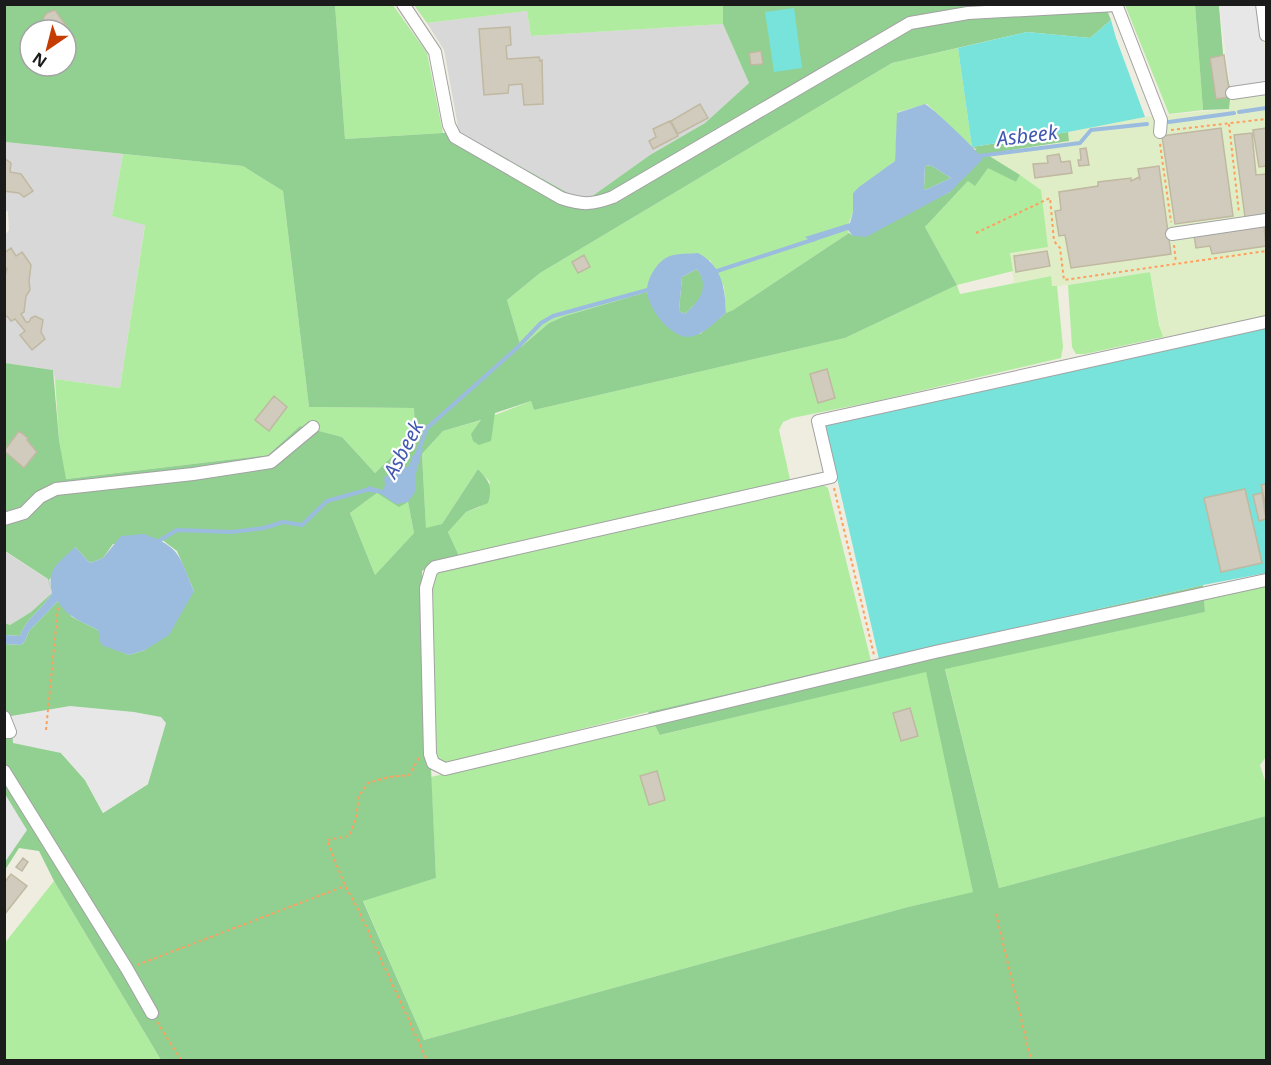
<svg xmlns="http://www.w3.org/2000/svg" width="1271" height="1065" viewBox="0 0 1271 1065" font-family="'Noto Sans',sans-serif">
  <style>
    .residential { fill: #d9d8d8 }
    .farmland { fill: #e0eec8 }
    .grass { fill: #afeca0 }
    .forest { fill: #91d091; fill-rule: evenodd }
    .pitch { fill: #77e3da }
    .parking { fill: #e7e7e7 }
    .water { fill: #9cbcdf; fill-rule: evenodd }
    .lines { fill: none; stroke-linecap: round; stroke-linejoin: round }
    .stream { stroke: #9cbcdf; stroke-width: 4 }
    .building { fill: #d0cbbc; stroke: #c0b8a1; stroke-width: 1.5 }
    .minor-casing { stroke: #a2a2a2; stroke-width: 14 }
    .path { stroke: #ff9f5f; stroke-width: 2; stroke-dasharray: 3 3; stroke-linecap: butt }
    .minor { stroke: #fff; stroke-width: 12 }
    .labels { text-anchor: middle; dominant-baseline: central; stroke-width: 4.5; stroke-linejoin: round; paint-order: stroke }
    .water-label { font-size: 20px; font-style: italic; fill: #4258b0; stroke: #fff }
  </style>
  <rect width="100%" height="100%" fill="#eeeddf"/>
  <path class="residential" d="M527,11l4,25 192,-12 26,59 -44,40 -55,32 -66,47 -125,-70 -15,-82 -17,-27z
    M5,142l118,12 -11,62 33,8 -25,164 -65,-9 -2,-9 -48,-7 -1,-127 5,-6 -1,-18 -3,-3z
    M4,551l45,29 3,13 -21,19 -21,13 -5,-2z"/>
  <path class="farmland" d="M1266,85v241l-102,22 -14,-76 -98,15 -2,-11 -36,7 -4,-30 31,-63 -21,-15 -35,-21 83,-12v-10l76,-15 85,-8 2,-19z"/>
  <path class="grass" d="M335,5h58l34,48 16,80 -98,6z
    M414,5h309v19l-192,12 -4,-25 -100,12z
    M1125,5h70l8,105 -34,4z
    M958,48l14,99 -45,-43 -29,8 -3,49 -42,32v19l-6,16 2,5 -116,77 -7,3 -2,-26 -14,-27 -63,29v3l-82,24 -16,7 -28,24 -14,-47 33,-27 352,-210z
    M123,154l120,12 40,25 26,216 105,1 1,26 -40,39 -33,-36 -42,-11 -32,29 -203,24 -6,-39 -4,-61 65,9 25,-163 -33,-9z
    M988,167l28,15 4,-7 21,15 7,57 -38,6 3,18 -56,14 3,9 91,-18 1,10h5l6,61 -2,11 -184,43 -85,17 -9,4 -4,8 11,49 -6,6 -325,71 -11,-24 18,-20 14,-5 10,-25 -12,-13 -36,55 -16,5 -4,-75 21,-23 39,-11 49,-19 3,9 311,-72 112,-53 -32,-58 43,-46z
    M1150,272l9,53 4,12 -78,17h-9l-4,-7 -4,-62z
    M823,485l5,3 43,173 -223,51 -188,48 -15,3 -8,-5 -8,-166 8,-22z
    M377,493l16,8 15,1 6,31 -39,42 -25,-62z
    M1266,586v171l-6,8 6,19v32l-267,72 -54,-220 260,-56 -1,-12z
    M926,671l48,221 -66,15 -484,133 -61,-140 73,-22 -5,-101 224,-52 6,10z
    M54,881l107,179h-156l-1,-116z"/>
  <path class="forest" d="M5,5h330l10,134 114,-7 125,70 66,-47 55,-32 44,-40 -26,-59v-19h256l2,14 126,-9 4,10 -21,18 -63,-6 -135,31 -352,210 -33,27 14,47 28,-24 16,-7 82,-24 5,12 48,30 26,-21 7,-3 116,-77 5,3 96,-44 26,-43 -4,-2 96,-15 1,9 -83,13 34,21 -4,7 -28,-14 -13,18 -7,-5 -43,46 32,58 -112,53 -311,72 -3,-9 -36,12 -4,28 -12,4 -6,-4 -2,-7 10,-14 -38,11 -21,23 4,74 16,-4 36,-55c11,12 15,17 10,34l-22,9 -18,20 11,24 -24,7 -13,8 14,307 -73,23 61,139 484,-133 65,-15 -47,-220 -266,63 -12,-23 555,-127 2,27 -260,57 54,219 267,-72v244h-1105l-107,-179 -15,-30 -20,-3 -14,22v-226l16,1 4,-4 4,-10 29,-30 14,16 26,13 21,21 10,4 16,-5 49,-59 -17,-40 -16,-12 -48,5 -10,14 -13,5 -15,-16 -26,33 3,13c-9,16 -26,25 -32,43l-15,-1v-12l5,2 21,-13 21,-19 -4,-14 -43,-28v-188l48,7 6,70 7,39 202,-24 32,-29 42,11 33,36 40,-39 -1,-26 -105,-1 -26,-216 -40,-25 -238,-24zM30,30h36v36h-36zM377,493l22,14 9,-5 6,31 -39,42 -25,-62zM61,753l87,31 -45,29 -18,-33z
    M1195,5h32l-8,1 5,60 7,24 -2,19 -26,1z
    M925,165l7,1 19,12 -26,12 -1,-1z
    M697,269c14,19 4,31 -12,45l-6,-3 3,-34z"/>
  <path class="pitch" d="M794,8l8,60 -28,4 -9,-60z
    M1111,20l5,18 29,79 -77,15 -96,15 -14,-99 69,-16 63,6z
    M1266,326v247l-63,12 -324,74 -54,-233z"/>
  <path class="parking" d="M1227,4l32,1 7,54v26l-35,5 -12,-84z
    M70,706l64,6 27,5 5,6 -18,61 -45,29 -18,-33 -24,-27 -48,-10 -2,-27z
    M5,794l22,36 -22,32z"/>
  <path class="water" d="M925,104c8,4 54,48 58,55l-33,33 -84,45 -13,-1 -5,-6 -36,12 -7,-5 45,-14 3,-11v-19l6,-6 36,-26 2,-48zM925,165l7,1 19,12 -26,12 -1,-1z
    M698,253c24,13 27,34 28,60 -11,9 -24,24 -39,24 -18,-1 -41,-31 -40,-48 1,-12 11,-29 23,-33 9,-3 19,-2 28,-3zM697,269c13,18 3,32 -12,45l-6,-3 3,-34z
    M423,448l-7,25 -1,19 -7,10 -12,2 -15,-10 -16,-3 3,-5 15,4 2,-5 -1,-7 14,-11h10l3,-6v-4z
    M144,534c37,13 35,22 50,57l-25,44 -24,15 -16,5 -28,-10 -3,-15c-15,-8 -32,-13 -40,-29l-29,30 -4,10 -4,4 -16,-1v-9l15,1c6,-18 23,-27 32,-43 -6,-25 7,-30 23,-46l15,16 13,-5 18,-22z"/>
  <g class="lines">
    <path class="stream" d="M1239,112l27,-4
      M1169,122l65,-9
      M978,156l102,-13 11,-13 56,-6
      M714,272l101,-33
      M417,454l10,-26 91,-81 23,-24 12,-7 98,-27
      M157,542l20,-12 55,2 32,-4 19,-6 19,3 25,-24 43,-12"/>
  </g>
  <path class="building" d="M55,10l21,30 -10,7v-17h-15l-8,-12 4,-5z
    M510,27l1,18 -5,1 1,13 32,-2 1,4 2,-1 1,44 -19,1 -2,-21 -13,1 -1,8 -24,2 -5,-66z
    M761,51l2,13 -12,1 -2,-12z
    M1224,55l6,42 -14,2 -6,-41z
    M700,104l8,14 -30,16 -7,-13z
    M670,121l8,15 -25,13 -4,-8 7,-4 -3,-8z
    M1221,128l12,88 -58,8 -13,-88z
    M1266,128v38l-7,1 -6,-37z
    M1252,133l4,42 10,-1v40l-21,3 -11,-82z
    M1086,148l3,17 -10,1 -1,-6h3l-1,-11z
    M1059,154l2,8 9,-1 2,12 -37,5 -2,-14 15,-1 -1,-7z
    M4,158l7,5 -1,9 11,2 12,17 -9,6 -5,-4 -15,-2z
    M1159,166l12,88 -100,14 -6,-33 -6,1 -4,-25 6,-1 -2,-18 39,-6v-4l33,-4v3l8,-4 1,3 -2,-11z
    M1264,226l2,20 -54,8 -2,-8 -14,2 -2,-13z
    M11,248l5,8 6,-4 9,13 -2,16 1,9 -4,6 -2,16 -3,2 5,8h3l2,-4 4,-2 8,4 -2,12 4,7 -13,11 -12,-15 5,-4 -10,-12 -4,2 -4,-5 -3,2v-39l3,-10 -3,-4v-12z
    M1047,251l3,15 -34,6 -2,-16z
    M584,255l6,12 -12,6 -6,-11z
    M827,369l8,29 -17,5 -8,-29z
    M274,396l13,11 -18,24 -14,-11z
    M19,431l9,7 -1,2 10,12 -13,16 -20,-17z
    M1266,484v23l-5,-22z
    M1245,489l17,74 -41,9 -17,-74z
    M1262,493l4,26 -7,2 -6,-26z
    M910,708l8,28 -17,5 -8,-28z
    M657,771l8,29 -16,5 -9,-29z
    M23,858l5,4 -6,9 -6,-4z
    M11,874l16,12 -23,29v-32z"/>
  <g class="lines">
    <defs>
      <path id="minor" d="M403,4l32,48 14,73 6,12 106,61c21,7 31,7 52,-1l297,-174 58,-10 148,-8
        M1116,4l45,116 -1,12
        M1262,4l4,31
        M1232,93l34,-5
        M1172,234l94,-14
        M1266,322l-448,99 13,56 -396,90 -4,4 -5,17 4,166 3,9 12,6 490,-117 331,-72
        M4,519l20,-6 16,-16 16,-8 137,-15 78,-12 42,-35
        M4,717l6,15h-6
        M4,771l123,198 25,44"/>
    </defs>
    <use href="#minor" class="minor-casing"/>
    <path class="path" d="M1229,124l10,89
      M1171,130l95,-11
      M1160,144l11,78
      M976,233l74,-35 4,43 6,7 4,32 202,-29
      M1174,245l2,18
      M834,488l40,167
      M46,730l12,-123
      M419,758l-10,17 -20,2 -21,6 -9,13 -3,22 -7,18 -22,4 18,46 13,23 69,151
      M996,914l35,146
      M137,965l208,-79
      M157,1022l24,38"/>
    <use href="#minor" class="minor"/>
  </g>
  <g class="labels">
    <g class="water-label">
      <text transform="translate(1027 135) rotate(-7)">Asbeek</text>
      <text transform="translate(403 449) rotate(-62)">Asbeek</text>
    </g>
  </g>
  <rect width="1271" height="1065" fill="none" stroke="#1b1b1b" stroke-width="12"/>
  <g transform="translate(48 48) rotate(215)"><circle r="28" fill="#ffffff" stroke="#a4a4a4" stroke-width="1.5"/>
  <path d="M0-4.5L10 22L0 15L-10 22Z" fill="#c63b00"/>
  <text y="-9" font-size="16" font-weight="bold" text-anchor="middle" fill="#1b1b1b">N</text>
  </g>
</svg>
